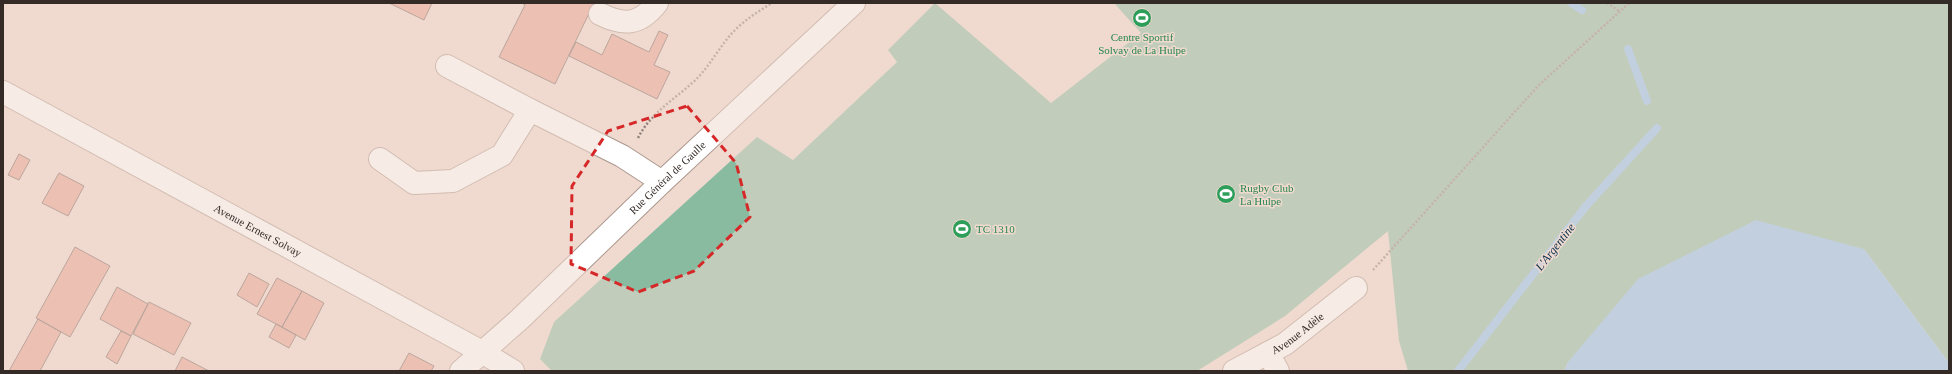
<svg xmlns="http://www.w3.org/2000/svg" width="1952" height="374" viewBox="0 0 1952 374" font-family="Georgia,serif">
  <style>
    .green { fill: #89bba0 }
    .water { fill: #8bc0ef }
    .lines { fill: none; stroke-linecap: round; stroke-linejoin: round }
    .stream { stroke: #8bc0ef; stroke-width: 8 }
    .building { fill: #e6a18e; stroke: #7a655f }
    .minor-casing { stroke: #ac988e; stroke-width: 24 }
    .path { stroke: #91827b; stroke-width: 2.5; stroke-dasharray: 2 2; stroke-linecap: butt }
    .minor { stroke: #fff; stroke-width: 22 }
    .marked { fill: none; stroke: #d62828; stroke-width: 3; stroke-dasharray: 8 5; stroke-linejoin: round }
    .labels { text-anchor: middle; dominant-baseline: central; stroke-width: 3; stroke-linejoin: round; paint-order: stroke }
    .leisure-label { font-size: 11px; fill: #27864d; stroke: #f0dad0; text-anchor: start }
    .street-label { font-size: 11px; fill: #342b27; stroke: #f0dad0 }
    .water-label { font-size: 12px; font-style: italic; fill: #042e4c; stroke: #f0dad0 }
  </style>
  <rect width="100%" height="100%" fill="#f0dad0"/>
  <path class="green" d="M935,3l116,100 90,-70 -27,-30h835v360l-85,-114 -296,113 -4,9h-156l-9,-30 -11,-110 -103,85 -88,55h-645l-12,-12 14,-37 203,-185 36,23 104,-98 -9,-12z"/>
  <path class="water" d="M1756,220l108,29 85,114v8h-385l4,-9 70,-83z"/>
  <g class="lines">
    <path class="stream" d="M1571,3l11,7
      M1628,49l19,52
      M1458,371l128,-165 71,-78"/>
  </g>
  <path class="building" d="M389,3h43l-8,17z
    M522,3h72l-39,81 -56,-27 26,-52z
    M659,31l9,4 -14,30 16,7 -13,27 -88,-43 7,-14 26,13 10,-21 37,18z
    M19,154l11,6 -11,20 -11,-5z
    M59,173l25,13 -16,30 -26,-13z
    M75,247l35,19 -40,71 -34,-19z
    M249,273l20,11 -12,23 -20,-12z
    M277,278l25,13 -20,36 -25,-13z
    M117,287l31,17 -17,32 -31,-17z
    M302,291l22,12 -19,37 -23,-13z
    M149,302l42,21 -17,32 -41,-21z
    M38,319l23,13 -21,39h-31z
    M276,324l20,11 -7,13 -20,-11z
    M121,331l10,5 -14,28 -11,-7z
    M409,353l25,13 -3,5h-32z
    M182,357l27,14h-34z"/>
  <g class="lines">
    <defs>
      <g id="minor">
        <path d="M600,14c24,12 40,11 57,-11"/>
        <path d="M447,66l83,44 92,46 40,26"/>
        <path id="s1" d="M3,92l479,260 31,19"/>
        <path d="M380,159l34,24 39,-2 49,-26 28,-45"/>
        <path d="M1268,353l10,18"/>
        <path id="s2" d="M461,371l59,-52 142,-137 192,-179"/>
        <path id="s3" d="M1234,371l51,-27 71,-56"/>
      </g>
    </defs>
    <use href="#minor" class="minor-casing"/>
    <path class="path" d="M1607,3l12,8
      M638,138c12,-24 34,-37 53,-54 18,-15 28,-38 44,-54 11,-11 24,-19 37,-27
      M1373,270l165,-184 91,-83"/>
    <use href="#minor" class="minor"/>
  </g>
  <path d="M0 0H1952V374H0ZM687,106l49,57 14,54 -56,54 -56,21 -67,-28 1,-78 36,-55z" fill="#f0dad0" fill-opacity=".55" fill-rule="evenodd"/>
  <path class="marked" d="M687,106l49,57 14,54 -56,54 -56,21 -67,-28 1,-78 36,-55z"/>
  <defs>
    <symbol id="stadium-disc" viewBox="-11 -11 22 22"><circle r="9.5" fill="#2e9e5b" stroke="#f0dad0"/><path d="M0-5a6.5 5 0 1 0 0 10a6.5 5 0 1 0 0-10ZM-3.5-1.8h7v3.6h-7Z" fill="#fff"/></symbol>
  </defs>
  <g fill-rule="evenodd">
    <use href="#stadium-disc" x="1131" y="7" width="22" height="22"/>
    <use href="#stadium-disc" x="1215" y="183" width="22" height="22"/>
    <use href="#stadium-disc" x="951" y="218" width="22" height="22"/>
  </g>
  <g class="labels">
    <g class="leisure-label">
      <text x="1142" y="37" text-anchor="middle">Centre Sportif<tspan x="1142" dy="13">Solvay de La Hulpe</tspan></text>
      <text x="1240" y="188">Rugby Club<tspan x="1240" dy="13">La Hulpe</tspan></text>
      <text x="976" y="229">TC 1310</text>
    </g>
    <g class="street-label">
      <text stroke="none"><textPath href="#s2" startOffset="283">Rue Général de Gaulle</textPath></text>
      <text stroke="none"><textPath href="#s1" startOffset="290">Avenue Ernest Solvay</textPath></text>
      <text stroke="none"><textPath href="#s3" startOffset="74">Avenue Adèle</textPath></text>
    </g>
    <g class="water-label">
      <text transform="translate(1555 247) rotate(-52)">L'Argentine</text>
    </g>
  </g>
  <rect width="1952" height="374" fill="none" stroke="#342b27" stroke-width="8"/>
</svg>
